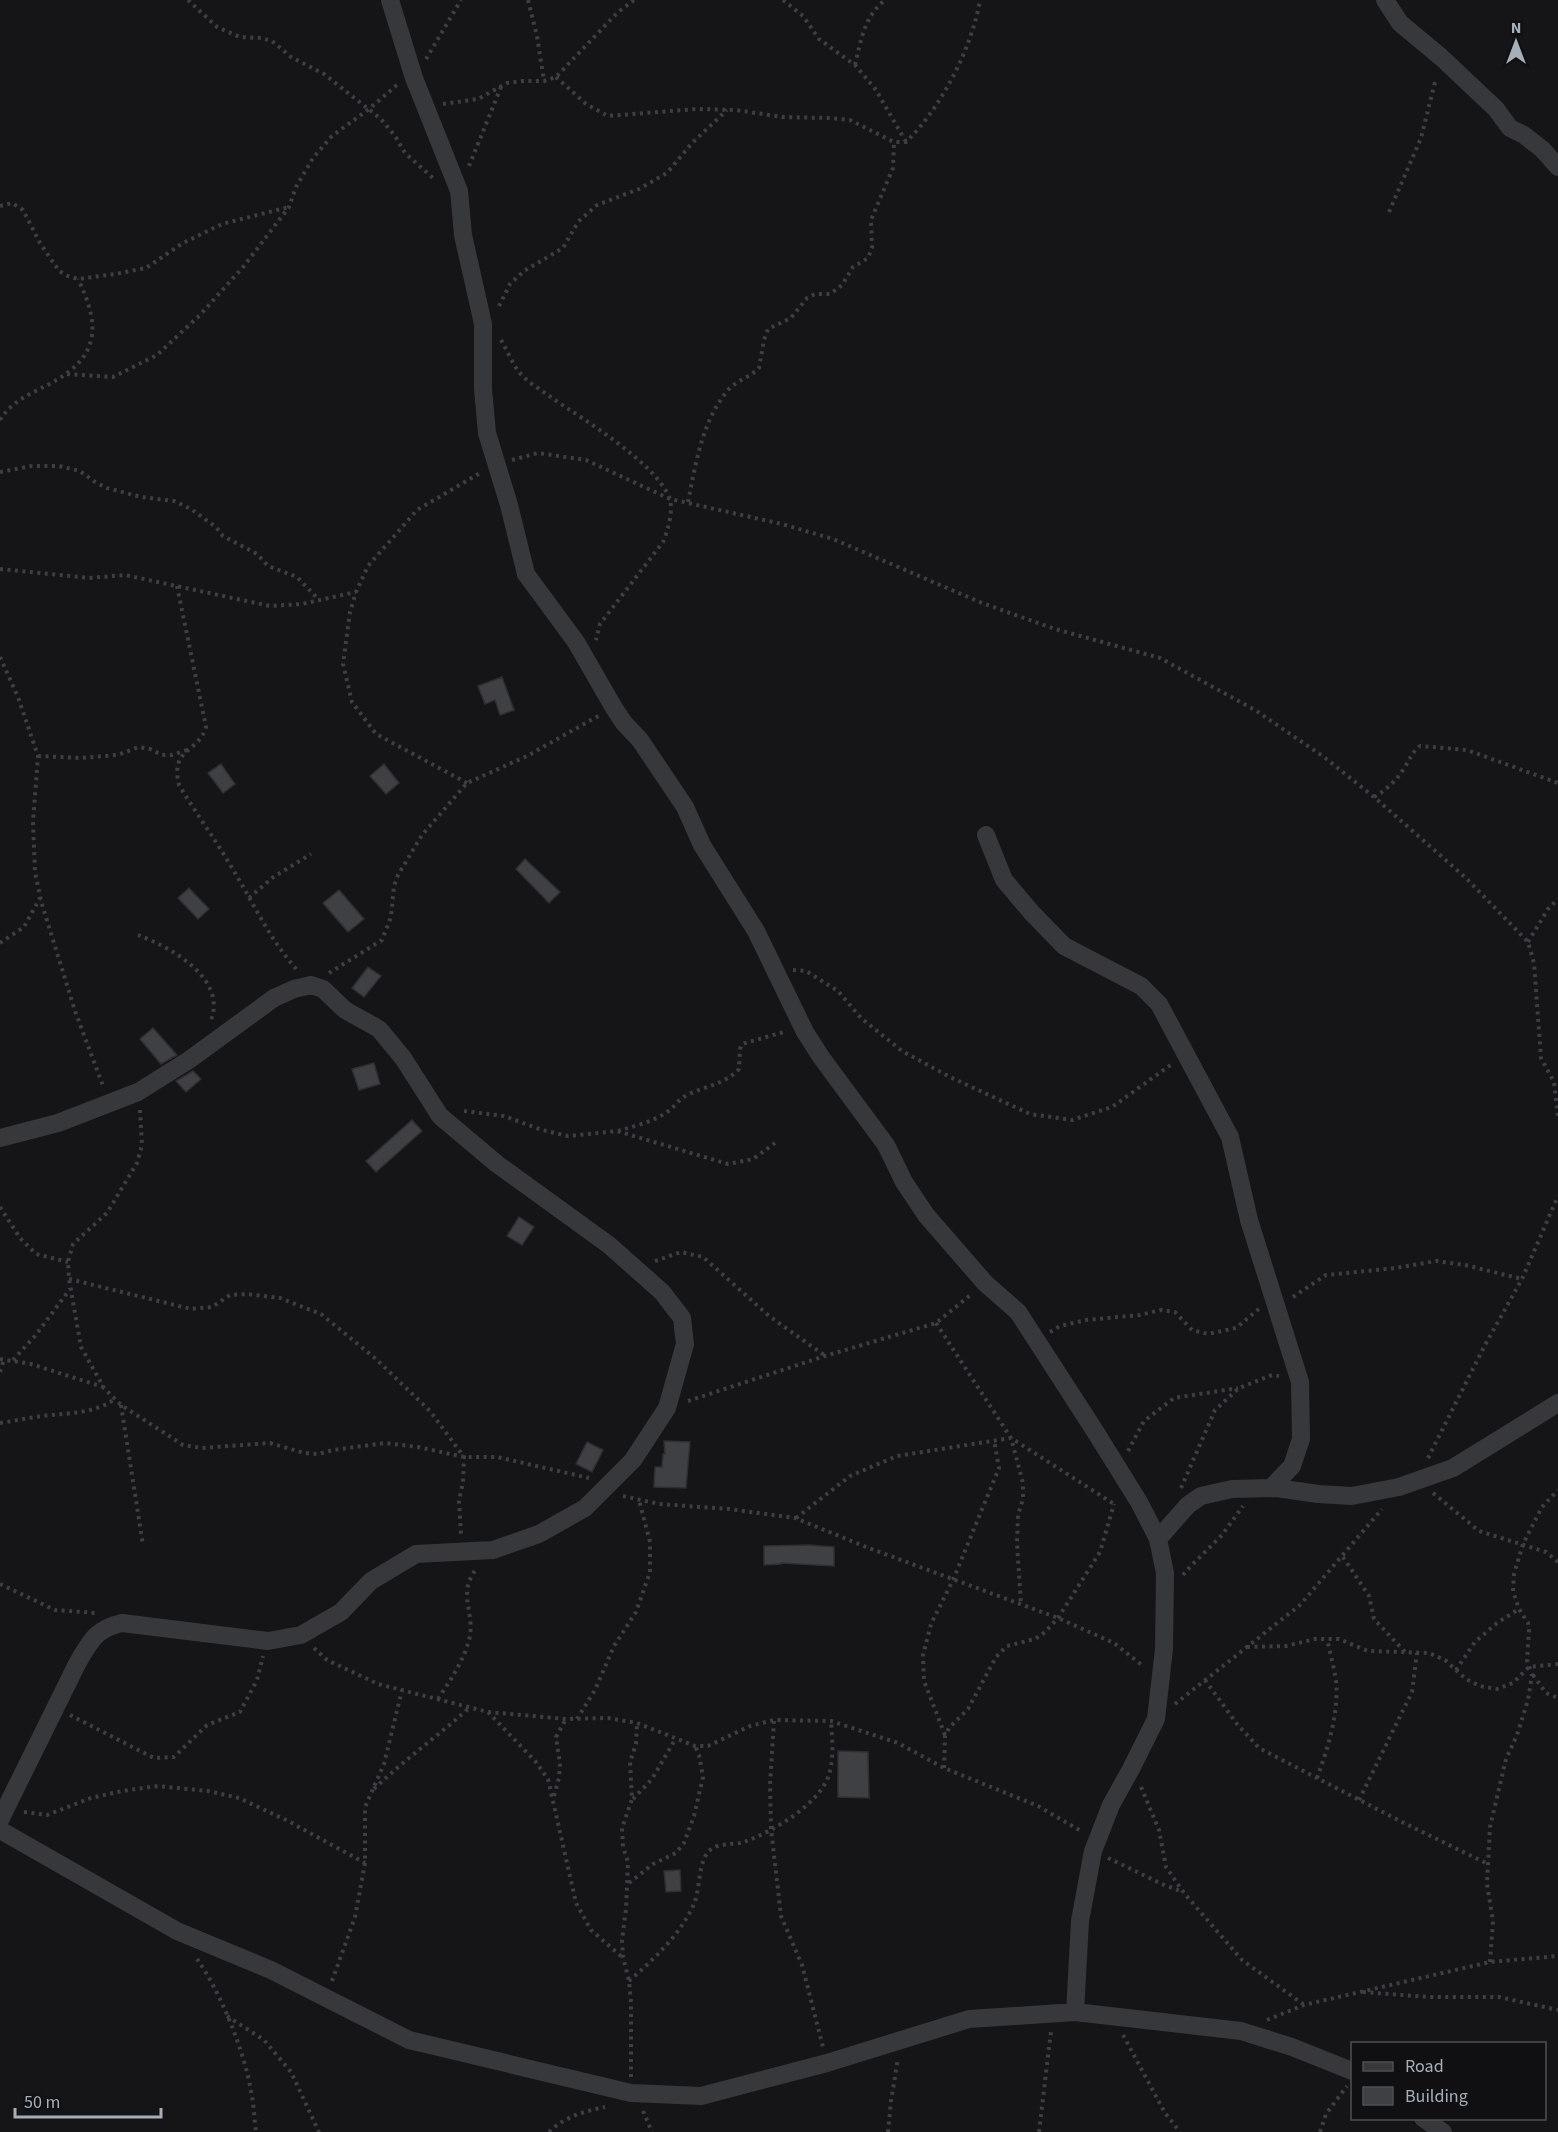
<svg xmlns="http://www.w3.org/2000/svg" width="1558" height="2132" viewBox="0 0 1558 2132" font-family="'Source Sans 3',sans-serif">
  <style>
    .building { fill: #3f4044; stroke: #2f2f33; stroke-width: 1.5 }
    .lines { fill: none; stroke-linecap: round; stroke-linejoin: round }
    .path { stroke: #3c3f43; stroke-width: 4; stroke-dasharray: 3 4.5; stroke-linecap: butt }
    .street { stroke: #36383c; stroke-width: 18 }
  </style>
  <rect width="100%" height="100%" fill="#151517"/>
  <path class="building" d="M502,677l12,33 -14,5 -5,-15 -10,4 -7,-18z
    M221,764l14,20 -12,9 -15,-20z
    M384,764l15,19 -13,11 -16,-18z
    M525,859l35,33 -11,11 -33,-34z
    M189,888l20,21 -11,10 -20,-21z
    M339,890l25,29 -16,13 -25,-29z
    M368,967l13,9 -17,21 -12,-9z
    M153,1028l24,27 -16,9 -21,-25z
    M374,1063l6,21 -21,6 -7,-21z
    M193,1071l8,8 -15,13 -10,-11z
    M412,1120l10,11 -46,41 -10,-11z
    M519,1217l15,10 -12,18 -15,-9z
    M664,1441l26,1 -4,46 -32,-1 1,-20h7l1,-13h2z
    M587,1442l16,8 -11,22 -16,-8z
    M809,1545l25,2v19l-53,-3v1l-17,1v-19z
    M838,1751l30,1 1,46 -31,-1z
    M680,1870l1,21 -15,1 -2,-21z"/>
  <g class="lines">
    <path class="path" d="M188,0l29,27 23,10 21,1 11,3 19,16 33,17 57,45 14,17 10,17 28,25
      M528,0l9,36 7,45
      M783,0l20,16 16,23 36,26 21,25 30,52
      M426,59l35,-59
      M855,65c6,-25 9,-48 30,-65
      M556,77l30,27 22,12 88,-7 40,1 46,7 46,1 22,2 44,22h12c35,-34 66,-94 74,-142
      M443,104l35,-5 29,-16 16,-2h21l12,-4 61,-64 17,-13
      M469,166l32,-79
      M0,206l12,-3 11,7 17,33 19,28 9,5 10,3 37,-5 31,-6 37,-25 39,-19 67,-17
      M1389,212l32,-74 15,-60
      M499,306l11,-22 14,-13 39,-23 15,-26 19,-17 42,-16 28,-16 25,-30 35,-33
      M501,340c6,10 11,23 18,32 9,11 24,19 36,28 31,21 100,63 114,97 5,13 -1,33 -6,45l-63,82 -4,16
      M67,374l46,3 44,-22 43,-40 44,-49 45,-59 7,-20 17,-29 19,-22 37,-27 28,-24
      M0,420c15,-25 45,-30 67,-47 36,-26 28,-59 11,-94
      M512,460l26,-7 48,7 84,39 112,25 51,15 149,64 73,26 105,29 95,52 69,47 50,40 92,81 62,64 6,21 7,95 13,24 4,35
      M0,472l32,-6h27l21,5 15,11 12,6 34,9 33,4 17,8 25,18 7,9 34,18 11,12 29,11 22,23
      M688,502c8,-39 14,-82 41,-113 9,-9 21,-12 30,-21l5,-28 4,-11 23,-11 16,-20 8,-4h15l12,-9 11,-18 15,-9 4,-10 -1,-28 22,-52 1,-26
      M0,569l89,9 36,-3 145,31 32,-2 54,-12
      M177,586l29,141c-8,27 -36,20 -27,58 16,27 34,51 50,78 23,37 40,76 69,108
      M0,657l18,40 20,59 -5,66 2,50 6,29 34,110 28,75
      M38,756l42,2 37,-3 22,-8 11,2 12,6h10l15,-5
      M467,783l-91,-49 -24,-32 -9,-38 7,-52 6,-20 12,-26 49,-56 63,-37
      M1374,797c12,-7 21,-15 29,-27 6,-9 9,-18 17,-24l47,4 91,33
      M249,898l23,-20 39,-24
      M138,935c32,12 89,43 73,85
      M1528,942l20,-33 10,-10
      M0,943l24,-16 16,-29
      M793,970l13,1 32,20 23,27 41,33 48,26 80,37 42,6 40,-13 60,-43
      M329,973l53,-33 9,-23 3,-31 4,-11 24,-40 45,-52 60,-27 73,-41
      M140,1110l2,35 -5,18 -30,50 -34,31 -5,18 1,17 12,68 23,41 17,17 62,40 19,3 68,-5 34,10 14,1 15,-4 52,-7 33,4 46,10h33l92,21
      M464,1111l40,5 38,14 26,6 49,-5 111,33 25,-5 22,-16
      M618,1131c16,-5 35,-9 49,-19 8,-5 11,-13 22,-18 17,-8 36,-10 50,-25l1,-20 2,-5 45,-13
      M0,1207l20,31 16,16 32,8
      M655,1261l26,-9 22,5 66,59 55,39
      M69,1279l122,30 21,-2 18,-12 17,-1 33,4 41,16 55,45 54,52 34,46 -1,25 -4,19 2,34
      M1293,1297l33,-22 70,-7 40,-7 29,4 57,14
      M936,1323l75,115 103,66
      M1050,1332l10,-6 26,-6 54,-5 21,-5 14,2 17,18 16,4 28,-6 24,-20
      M0,1359l31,5 72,23
      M13,1360l22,-24 35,-47
      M0,1372l4,-13
      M688,1401l137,-45 111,-33 37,-30
      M121,1405l22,140
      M0,1423c14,-2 28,-5 42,-7 26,-3 51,-2 73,-17
      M1128,1451l16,-30 30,-23 64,-10
      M1428,1458l57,-113 37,-66 36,-83
      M1181,1488l34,-78 24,-22 33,-13 7,1
      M1433,1493l46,38 67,21 12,10
      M623,1496l36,8 70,5 66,9 71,29 192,71 56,25 29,23
      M796,1518l54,-42 47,-20 114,-18 12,45v16l-5,16 -1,28 4,62
      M1343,1557l26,39 5,23 31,33
      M1183,1575l7,-8 32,-32 21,-29
      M0,1584l55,26 41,3
      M1247,1647l39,-1 29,-7h24l29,12 61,2 16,7 21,19 14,7 17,3 16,-6 16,-16 29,-3
      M314,1648l13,12 51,24 110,28 78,7 42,-1 29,5 58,23h13l42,-20 24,-6 57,1 67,22 46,25 94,38 43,25
      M1456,1670l19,-28 22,-19 22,-14
      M1533,1675l13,18 12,5
      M1205,1680l32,44 22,24 145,75 84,41
      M438,1699c13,-20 27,-40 32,-63 4,-26 -13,-43 7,-68
      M1175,1704l125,-99 82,-96
      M488,1712l47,49 13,18 28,124 15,27 31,27
      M70,1715l84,43 20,-1 33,-32 33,-13 17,-32 6,-24
      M577,1719l18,-29 19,-44 22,-34 14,-40v-30l-11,-42
      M774,1721l-4,63 1,45 10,87 21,49 21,82
      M945,1735l-21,-54 -1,-26 8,-31 22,-44 46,-112 -5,-28
      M944,1768l1,-32 4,-8 19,-19 28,-52 11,-11 28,-7 10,-7 13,-14 42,-66 14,-48
      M1317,1778c11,-30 22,-65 19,-97 -2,-14 -6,-28 -9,-42
      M1141,1787l18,43 7,37 18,26 58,67 61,44
      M374,1789c30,-29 64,-53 95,-81
      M554,1796l5,-18 1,-14 -4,-27 10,-18
      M633,1799l19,-20 24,-41
      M1359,1800l53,-108 5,-39
      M24,1812l23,3 44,-17 31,-7 36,-5 50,5 31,7 49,23 77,42
      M1108,1858l54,26 21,8
      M629,1883l24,-19 23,-11 8,-10 10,-27 9,-39 -4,-22 -4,-9
      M197,1959c23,32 47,91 54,132 3,13 3,27 5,41
      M1490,1962l3,-41 -6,-37 3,-57 16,-68 11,-24 11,-35 4,-25 -5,-15 2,-29 -1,-8 -9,-14 -6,-18 1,-17 9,-30 19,-37 16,-17
      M332,1981l23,-64 10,-54v-56l19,-43 18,-74
      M629,1981c25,-22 51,-46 65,-77 6,-15 4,-35 12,-49 8,-14 26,-9 38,-13 28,-10 79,-39 86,-71 4,-16 2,-34 1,-50
      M1363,1992l65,5h71l59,13
      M227,2016l37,24 27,32 28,60
      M1267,2020l37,-15 186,-43 68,-6
      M1123,2035l42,78 15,19
      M631,2077v-75l-2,-21 -6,-24 -1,-17 4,-31 2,-47 -5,-15 -1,-19 10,-29 -2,-37 6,-18 1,-21
      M643,2111l9,21
      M549,2132c15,-15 36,-21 56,-25
      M888,2132l3,-31 7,-43
      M1039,2132l12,-101
      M1320,2132l6,-18 21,-28"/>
    <path class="street" d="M390,0l24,78 45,113 4,44 20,89v65l4,44 22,72 17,69 50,68 38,66 10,15 16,17 45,67 17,38 54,86 49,101 16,25 65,88 18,37 22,33 59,68 33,29 75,116 46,74 19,37 7,34 -1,76 -8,70 -25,50 -20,36 -18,46 -13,70 -5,91
      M1385,0l15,23 42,35 54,51 14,19 14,7 18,14 16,18
      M986,835l18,45 28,33 32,33 77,40 18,18 71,133 19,83 51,162 1,57 -9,27 -21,22
      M0,1138l58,-15 80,-31 51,-32 85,-62 20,-9 17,-4 12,4 22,21 34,19 24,29 37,58 57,48 112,81 53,47 20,26 3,26 -18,64 -34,52 -48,48 -46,26 -46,16 -77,4 -45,27 -30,31 -40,23 -33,6 -146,-18c-27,6 -32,19 -45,41l-77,156
      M1158,1539l30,-34 13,-9 31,-7 45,-1 41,6 34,2 47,-9 54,-19 105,-65
      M0,1830l177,101 94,39 138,70 222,53 70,3 126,-33 142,-44 106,-7 166,19 51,16 60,24
      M1423,2118l20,14"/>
  </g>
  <rect x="1351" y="2042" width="195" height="78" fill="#101012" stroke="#4c4f54" stroke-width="1.5"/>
  <rect x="1363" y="2062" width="30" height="9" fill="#36383c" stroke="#4c4f54" stroke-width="1.5"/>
  <text x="1405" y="2072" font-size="18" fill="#a6aeb8">Road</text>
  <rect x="1363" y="2087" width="30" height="18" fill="#3f4044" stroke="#4c4f54" stroke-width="1.5"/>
  <text x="1405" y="2102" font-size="18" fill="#a6aeb8">Building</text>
  <g transform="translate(1516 42)" stroke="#101012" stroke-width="4.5" paint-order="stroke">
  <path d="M0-4.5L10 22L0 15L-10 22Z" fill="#a6aeb8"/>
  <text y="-9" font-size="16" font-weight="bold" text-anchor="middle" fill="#a6aeb8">N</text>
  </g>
  <path d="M15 2108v9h146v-9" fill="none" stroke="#a6aeb8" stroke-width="3"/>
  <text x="24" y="2108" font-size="18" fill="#a6aeb8" stroke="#101012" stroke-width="4.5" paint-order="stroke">50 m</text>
</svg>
